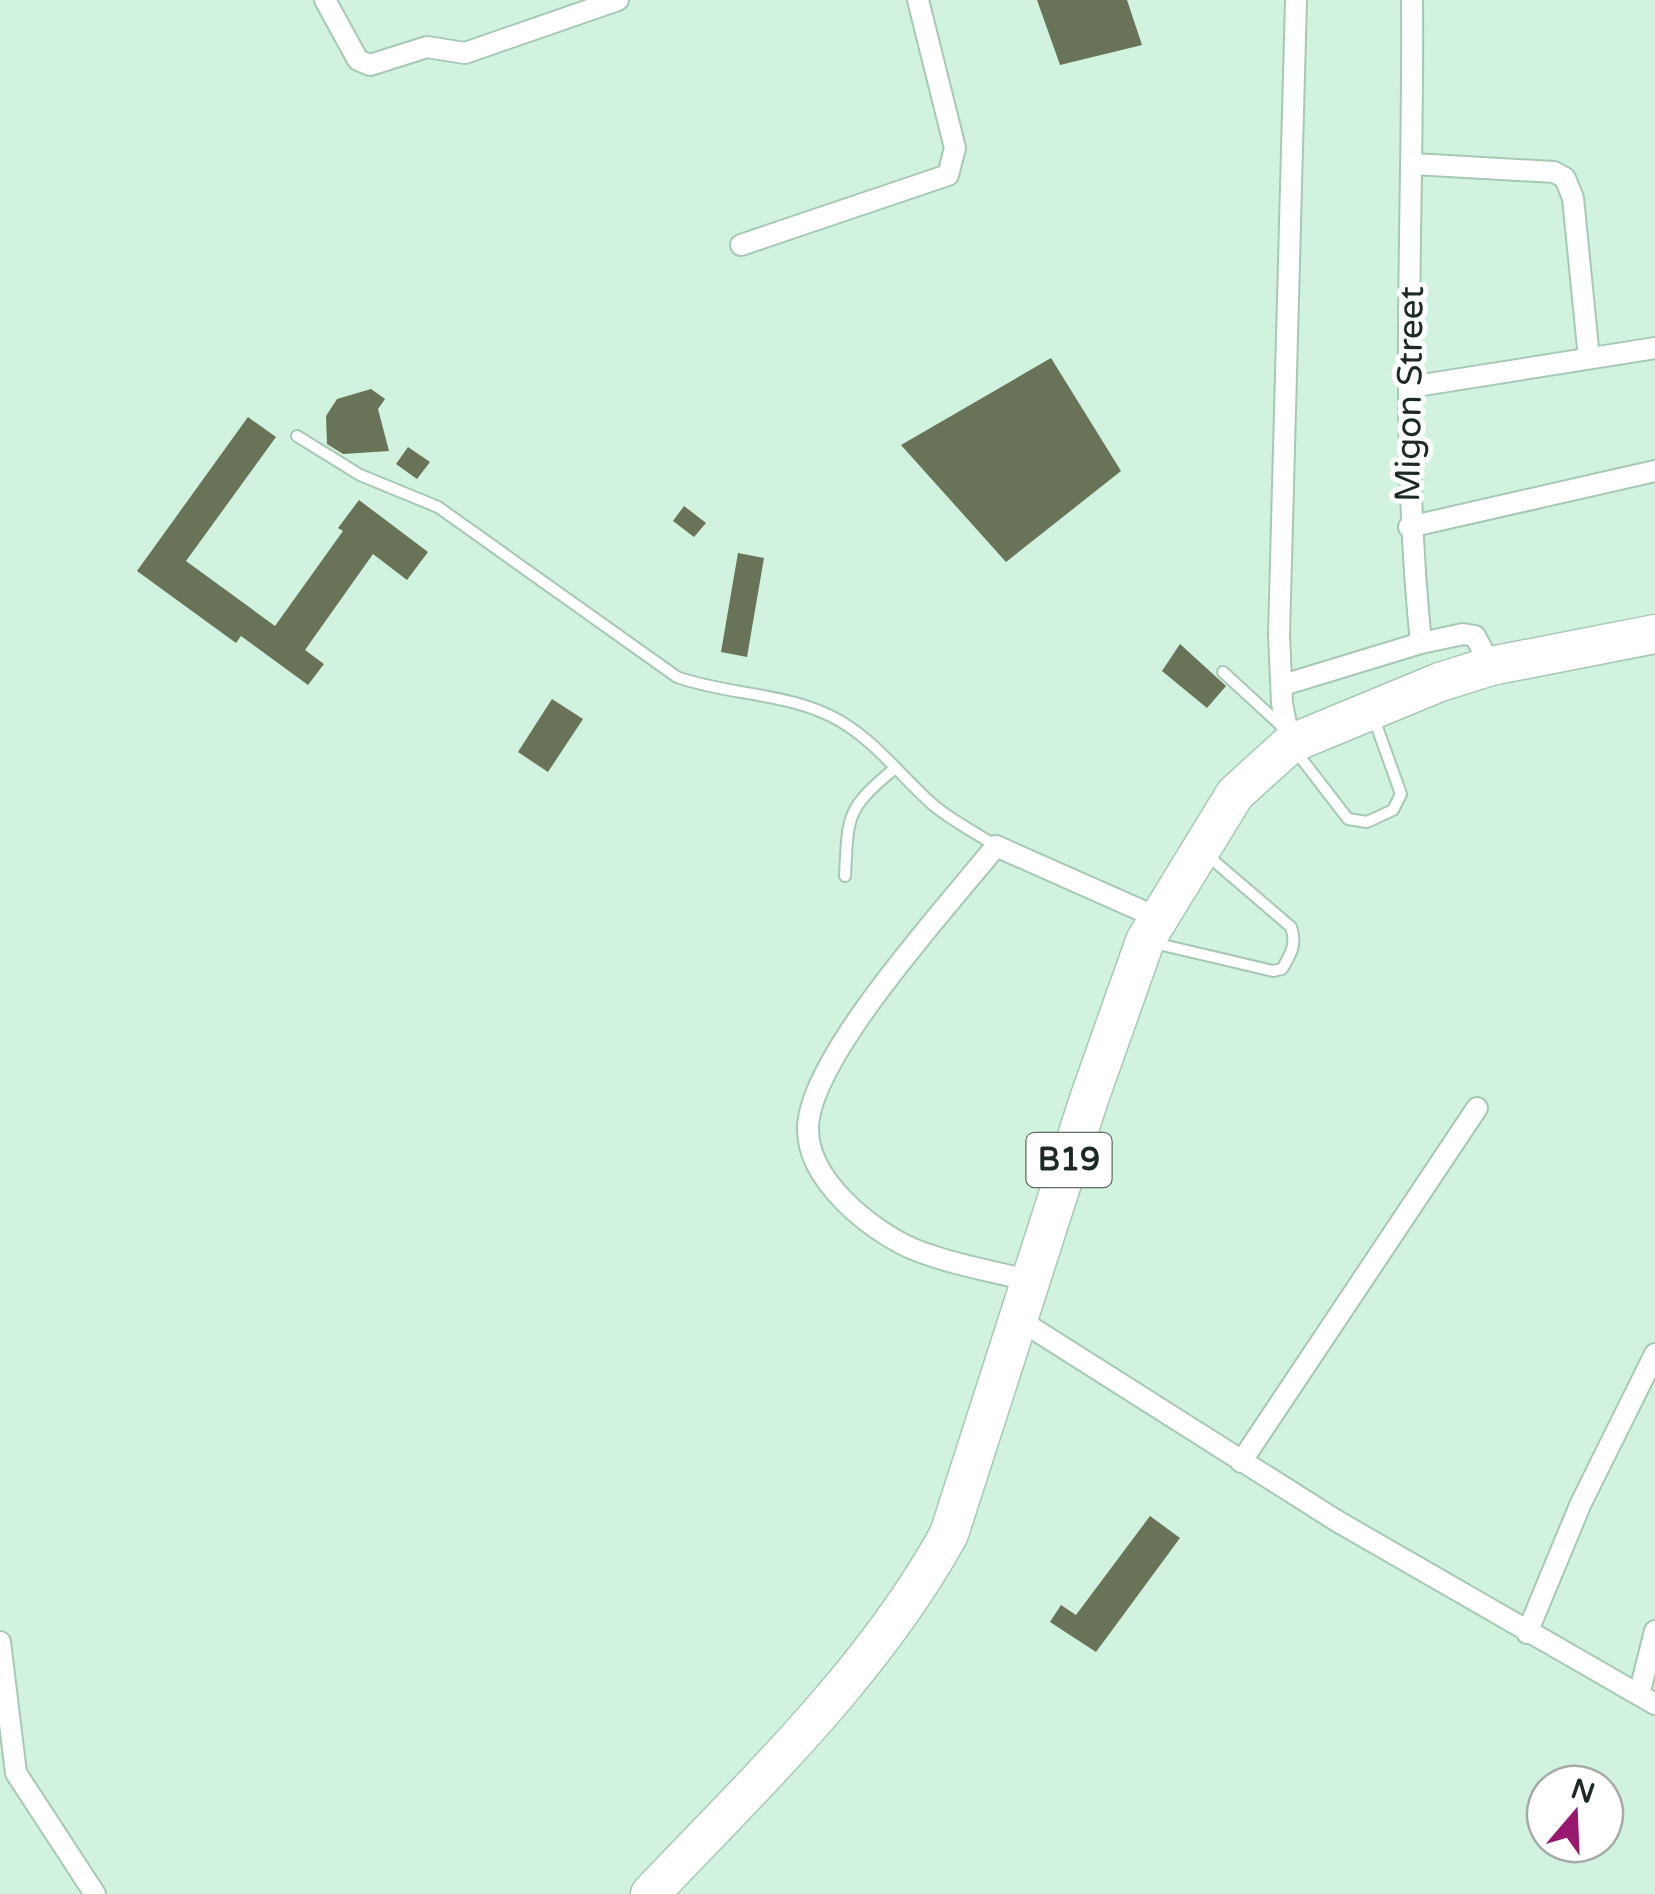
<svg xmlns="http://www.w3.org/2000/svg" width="1655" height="1894" viewBox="0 0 1655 1894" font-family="'Varela Round',sans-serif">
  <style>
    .building { fill: #687357 }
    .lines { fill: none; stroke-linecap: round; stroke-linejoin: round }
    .lane-casing { stroke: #a7c8b5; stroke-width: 14 }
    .street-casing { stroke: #a7c8b5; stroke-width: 24 }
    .highway-casing { stroke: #a7c8b5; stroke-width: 41 }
    .lane { stroke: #fff; stroke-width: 10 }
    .street { stroke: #fff; stroke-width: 20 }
    .highway { stroke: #fff; stroke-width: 38 }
    .labels { text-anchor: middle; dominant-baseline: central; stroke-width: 10; stroke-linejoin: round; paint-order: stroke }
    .shield { fill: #fff; stroke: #616a65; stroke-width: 2.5 }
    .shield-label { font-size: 32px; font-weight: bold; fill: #1d2a23 }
    .street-label { font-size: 35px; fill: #1d2a23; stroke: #fff }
  </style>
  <rect width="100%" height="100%" fill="#d0f2de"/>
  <path class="building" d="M1037,0h90l15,45 -82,20z
    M1051,358l70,113 -115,91 -105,-117z
    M371,389l14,10 -7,10 11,42 -46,3 -16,-10 -1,-28 11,-17z
    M248,417l28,20 -90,124 89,65 68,-95 -5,-3 21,-28 69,52 -21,28 -34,-26 -68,96 19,14 -16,21 -67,-49 -5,7 -99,-72z
    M408,447l22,15 -13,17 -21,-15z
    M684,506l22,17 -12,14 -21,-16z
    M738,553l26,5 -17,99 -26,-5z
    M1180,644l46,42 -19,22 -45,-37z
    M552,699l31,20 -35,53 -30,-20z
    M1150,1516l30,22 -84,114 -46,-30 11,-17 15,10z"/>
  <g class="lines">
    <defs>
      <path id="lane" d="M297,436l63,39 78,32 239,170c53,19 113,15 163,44 36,21 61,55 91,82 19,17 44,29 65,43
        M1223,672l63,58
        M1294,749l54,70 19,3 26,-12 8,-16 -28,-78
        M845,876c3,-61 1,-67 49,-107
        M1154,943l119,28 9,-2c9,-15 15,-25 9,-42l-84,-72"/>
      <path id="street" d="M325,0l33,60 12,5 57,-18 38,6 153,-53
        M1414,164l140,8 11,6 8,20 16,160
        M741,245l207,-70 7,-27 -37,-148
        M1410,387l245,-39
        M1409,527l246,-56
        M1421,643l42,-9 12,2 16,30
        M1283,685l138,-42c-22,-213 -7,-429 -9,-643
        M1290,744l-8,-41 -3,-68 17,-635
        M1031,1281c-39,-10 -81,-17 -118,-32 -43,-19 -106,-69 -105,-121 1,-71 141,-223 188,-282l160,71
        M1018,1319l319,202 318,183
        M1241,1462l236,-354
        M1527,1633l54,-130 74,-149
        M0,1642l16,131 79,121
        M1639,1695l16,-64"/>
      <path id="highway" d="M650,1894c106,-112 224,-223 299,-360l140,-435 56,-158 90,-147 55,-50 150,-62 51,-16 164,-32"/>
    </defs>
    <use href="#lane" class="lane-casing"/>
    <use href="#street" class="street-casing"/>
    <use href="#highway" class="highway-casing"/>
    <use href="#lane" class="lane"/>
    <use href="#street" class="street"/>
    <use href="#highway" class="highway"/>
  </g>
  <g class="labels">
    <rect class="shield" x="1026.5" y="1133" width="85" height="54" rx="8"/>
    <g class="shield-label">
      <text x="1069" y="1160">B19</text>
    </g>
    <g class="street-label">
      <text transform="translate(1410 394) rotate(-89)">Migon Street</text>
    </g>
  </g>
  <g transform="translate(1575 1814) rotate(19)"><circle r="48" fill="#ffffff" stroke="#a5aaa7" stroke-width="2.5"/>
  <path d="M0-8L18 38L0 25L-18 38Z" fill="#98186f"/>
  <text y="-15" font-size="28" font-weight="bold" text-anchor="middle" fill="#1d2a23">N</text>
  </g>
</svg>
